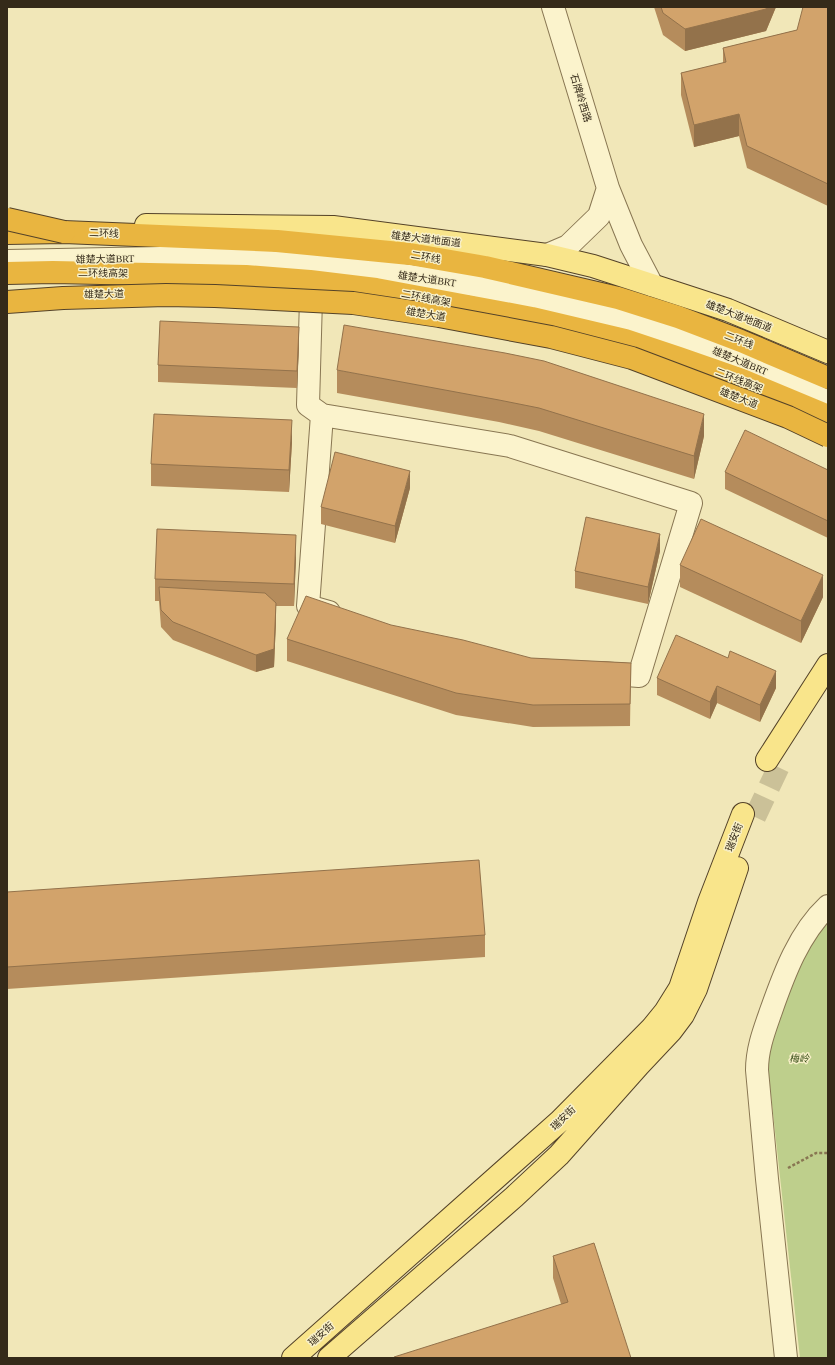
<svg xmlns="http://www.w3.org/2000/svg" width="835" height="1365" viewBox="0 0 835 1365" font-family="'Times New Roman','Noto Sans SC',serif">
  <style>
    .green { fill: #becf8c }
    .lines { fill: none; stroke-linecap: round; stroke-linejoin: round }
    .major-tunnel { stroke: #cbc198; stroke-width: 22; stroke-dasharray: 22 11; stroke-linecap: butt }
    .minor-casing { stroke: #887652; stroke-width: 24 }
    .major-casing { stroke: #544228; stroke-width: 24 }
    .highway-casing { stroke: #544228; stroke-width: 24 }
    .path { stroke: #887652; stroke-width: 2.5; stroke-dasharray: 3 2; stroke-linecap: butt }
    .minor { stroke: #fbf3cc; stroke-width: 22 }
    .major { stroke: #f9e58b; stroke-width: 22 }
    .highway { stroke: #e9b540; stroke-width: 22 }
    .highway-bridge-casing { stroke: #544228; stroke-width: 24; stroke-linecap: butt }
    .highway-bridge { stroke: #e9b540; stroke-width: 22 }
    .wall { fill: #b58c5c }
    .shaded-wall { fill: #93724b }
    .building { fill: #d2a36b; stroke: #93724b }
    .labels { text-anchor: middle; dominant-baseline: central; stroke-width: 3; stroke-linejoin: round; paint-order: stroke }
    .street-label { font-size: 10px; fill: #352a19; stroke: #f8f0c8 }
    .park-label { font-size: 10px; font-style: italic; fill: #3f531e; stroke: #f8f0c8 }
  </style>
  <rect width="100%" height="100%" fill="#f1e7b8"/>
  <path class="green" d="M828,918v440h-28l-31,-281v-25l4,-19 28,-69 13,-27z"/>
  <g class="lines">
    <path class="major-tunnel" d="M755,817l25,-53"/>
    <defs>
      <path id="minor" d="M553,7l55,181
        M547,255l21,-9 31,-30 9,-28 23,57 21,40
        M7,261l204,-4 158,13 103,15 154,35 53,16 84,33 65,33
        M311,299l-3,106 14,10 188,31 181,57 -52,173 -38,-3
        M322,415l-14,191 21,6
        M786,1358l-19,-179 -10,-109c0,-21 7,-39 14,-59 13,-37 28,-78 57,-105"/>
      <path id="major" d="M146,225l187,2 214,28 46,11 135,44 100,42
        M767,760l61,-95
        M293,1358l267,-237 92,-93 13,-16 15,-24 29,-86 34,-88
        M329,1358l185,-161 45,-42 80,-90 32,-34 12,-16 13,-26 41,-121"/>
      <path id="highway" d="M7,233l57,-1 213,9 133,13 75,13 133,31 60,19 63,24 87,37
        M7,273l46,-1 193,4 64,5 66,8 156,29 93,22 54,18 63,22 86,36"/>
    </defs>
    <use href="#minor" class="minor-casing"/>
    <use href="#major" class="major-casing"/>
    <use href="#highway" class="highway-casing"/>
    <path class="path" d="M788,1168l28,-15h12"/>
    <use href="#minor" class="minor"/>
    <use href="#major" class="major"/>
    <use href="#highway" class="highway"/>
    <defs>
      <path id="highway-bridge" d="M7,219l57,13
        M7,302l56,-4 103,-3 49,1 138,7 86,13 112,21 81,21 156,59 40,19"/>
    </defs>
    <use href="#highway-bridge" class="highway-bridge-casing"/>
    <use href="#highway-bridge" class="highway-bridge"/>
  </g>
  <path class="wall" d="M654,7h122l-10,24 -81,20 -22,-16z
    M828,7v199l-81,-38 -8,-32 -45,11 -13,-52v-22l42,-10v-15l74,-18z
    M299,344l-2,44 -139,-6v-17z
    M337,370l367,66 -10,43 -155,-48 -40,-9 -162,-29z
    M292,442l-3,50 -138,-6v-22z
    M828,470v68l-103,-49v-17z
    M410,488l-15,55 -74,-19v-17z
    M660,551l-12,53 -73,-16v-17z
    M296,557l-2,49h-18v14l-2,47 -18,5 -83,-32 -12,-13 -2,-26h-4v-22z
    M680,565l143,32 -22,46 -121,-56z
    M287,639l244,19 100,5 -1,63 -97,1 -77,-12 -169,-54z
    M657,678l119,10 -16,34 -43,-19 -7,16 -53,-24z
    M7,892l478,43v22l-478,32z
    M553,1256l78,102 -70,-54 -8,-26z"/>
  <path class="shaded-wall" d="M767,7h9l-10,24 -81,20v-22z
    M739,114v22l-45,11v-22z
    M299,327v17l-2,44v-17z
    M704,414v22l-10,43v-23z
    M292,420v22l-3,50v-22z
    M410,471v17l-15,55v-17z
    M660,534v17l-12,53v-17z
    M296,535v22l-2,49v-22z
    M823,575v22l-22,46v-22z
    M276,603v17l-2,47 -18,5v-17z
    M776,671v17l-16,34v-17z
    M717,686v17l-7,16v-17z"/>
  <path class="building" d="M661,7h106l-1,2 -81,20 -22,-16z
    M803,7h25v177l-81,-38 -8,-32 -45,11 -13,-52 45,-11 -3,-14 74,-18z
    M160,321l139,6 -2,44 -139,-6z
    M344,325l161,28 39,8 160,53 -10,42 -155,-48 -40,-8 -162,-30z
    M154,414l138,6 -3,50 -138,-6z
    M745,430l83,40v51l-103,-49z
    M335,452l75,19 -15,55 -74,-19z
    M586,517l74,17 -12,53 -73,-16z
    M701,519l122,56 -22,46 -121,-56z
    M157,529l139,6 -2,49 -139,-5z
    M159,587l106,6 11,10 -2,46 -18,6 -83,-33 -12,-12z
    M306,596l85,29 72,15 68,18 100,5 -1,41 -97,1 -77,-12 -169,-54z
    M676,635l52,23 2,-7 46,20 -16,34 -43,-19 -7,16 -53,-24z
    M479,860l6,75 -478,32v-75z
    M594,1243l37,115h-236l-1,-1 174,-55 -15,-46z"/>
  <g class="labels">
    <g class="street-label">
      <text transform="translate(581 98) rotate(73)">石牌岭西路</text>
      <text transform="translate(104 233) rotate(2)">二环线</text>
      <text transform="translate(426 239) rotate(7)">雄楚大道地面道</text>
      <text transform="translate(426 257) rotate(10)">二环线</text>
      <text transform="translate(105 259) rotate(-1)">雄楚大道BRT</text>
      <text transform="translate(103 273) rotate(1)">二环线高架</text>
      <text transform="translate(427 279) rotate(8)">雄楚大道BRT</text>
      <text transform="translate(104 294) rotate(-1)">雄楚大道</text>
      <text transform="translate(426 298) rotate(11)">二环线高架</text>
      <text transform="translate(426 314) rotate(9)">雄楚大道</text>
      <text transform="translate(739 316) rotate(21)">雄楚大道地面道</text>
      <text transform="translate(739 340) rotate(21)">二环线</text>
      <text transform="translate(740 361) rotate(22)">雄楚大道BRT</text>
      <text transform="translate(739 380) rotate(21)">二环线高架</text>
      <text transform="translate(739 398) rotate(21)">雄楚大道</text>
      <text transform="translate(734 837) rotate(-68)">瑞安街</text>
      <text transform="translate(563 1118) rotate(-44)">瑞安街</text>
      <text transform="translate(321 1334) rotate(-41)">瑞安街</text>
    </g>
    <g class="park-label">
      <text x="799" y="1058">梅岭</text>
    </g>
  </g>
  <rect width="835" height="1365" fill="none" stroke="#352a19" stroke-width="16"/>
</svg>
